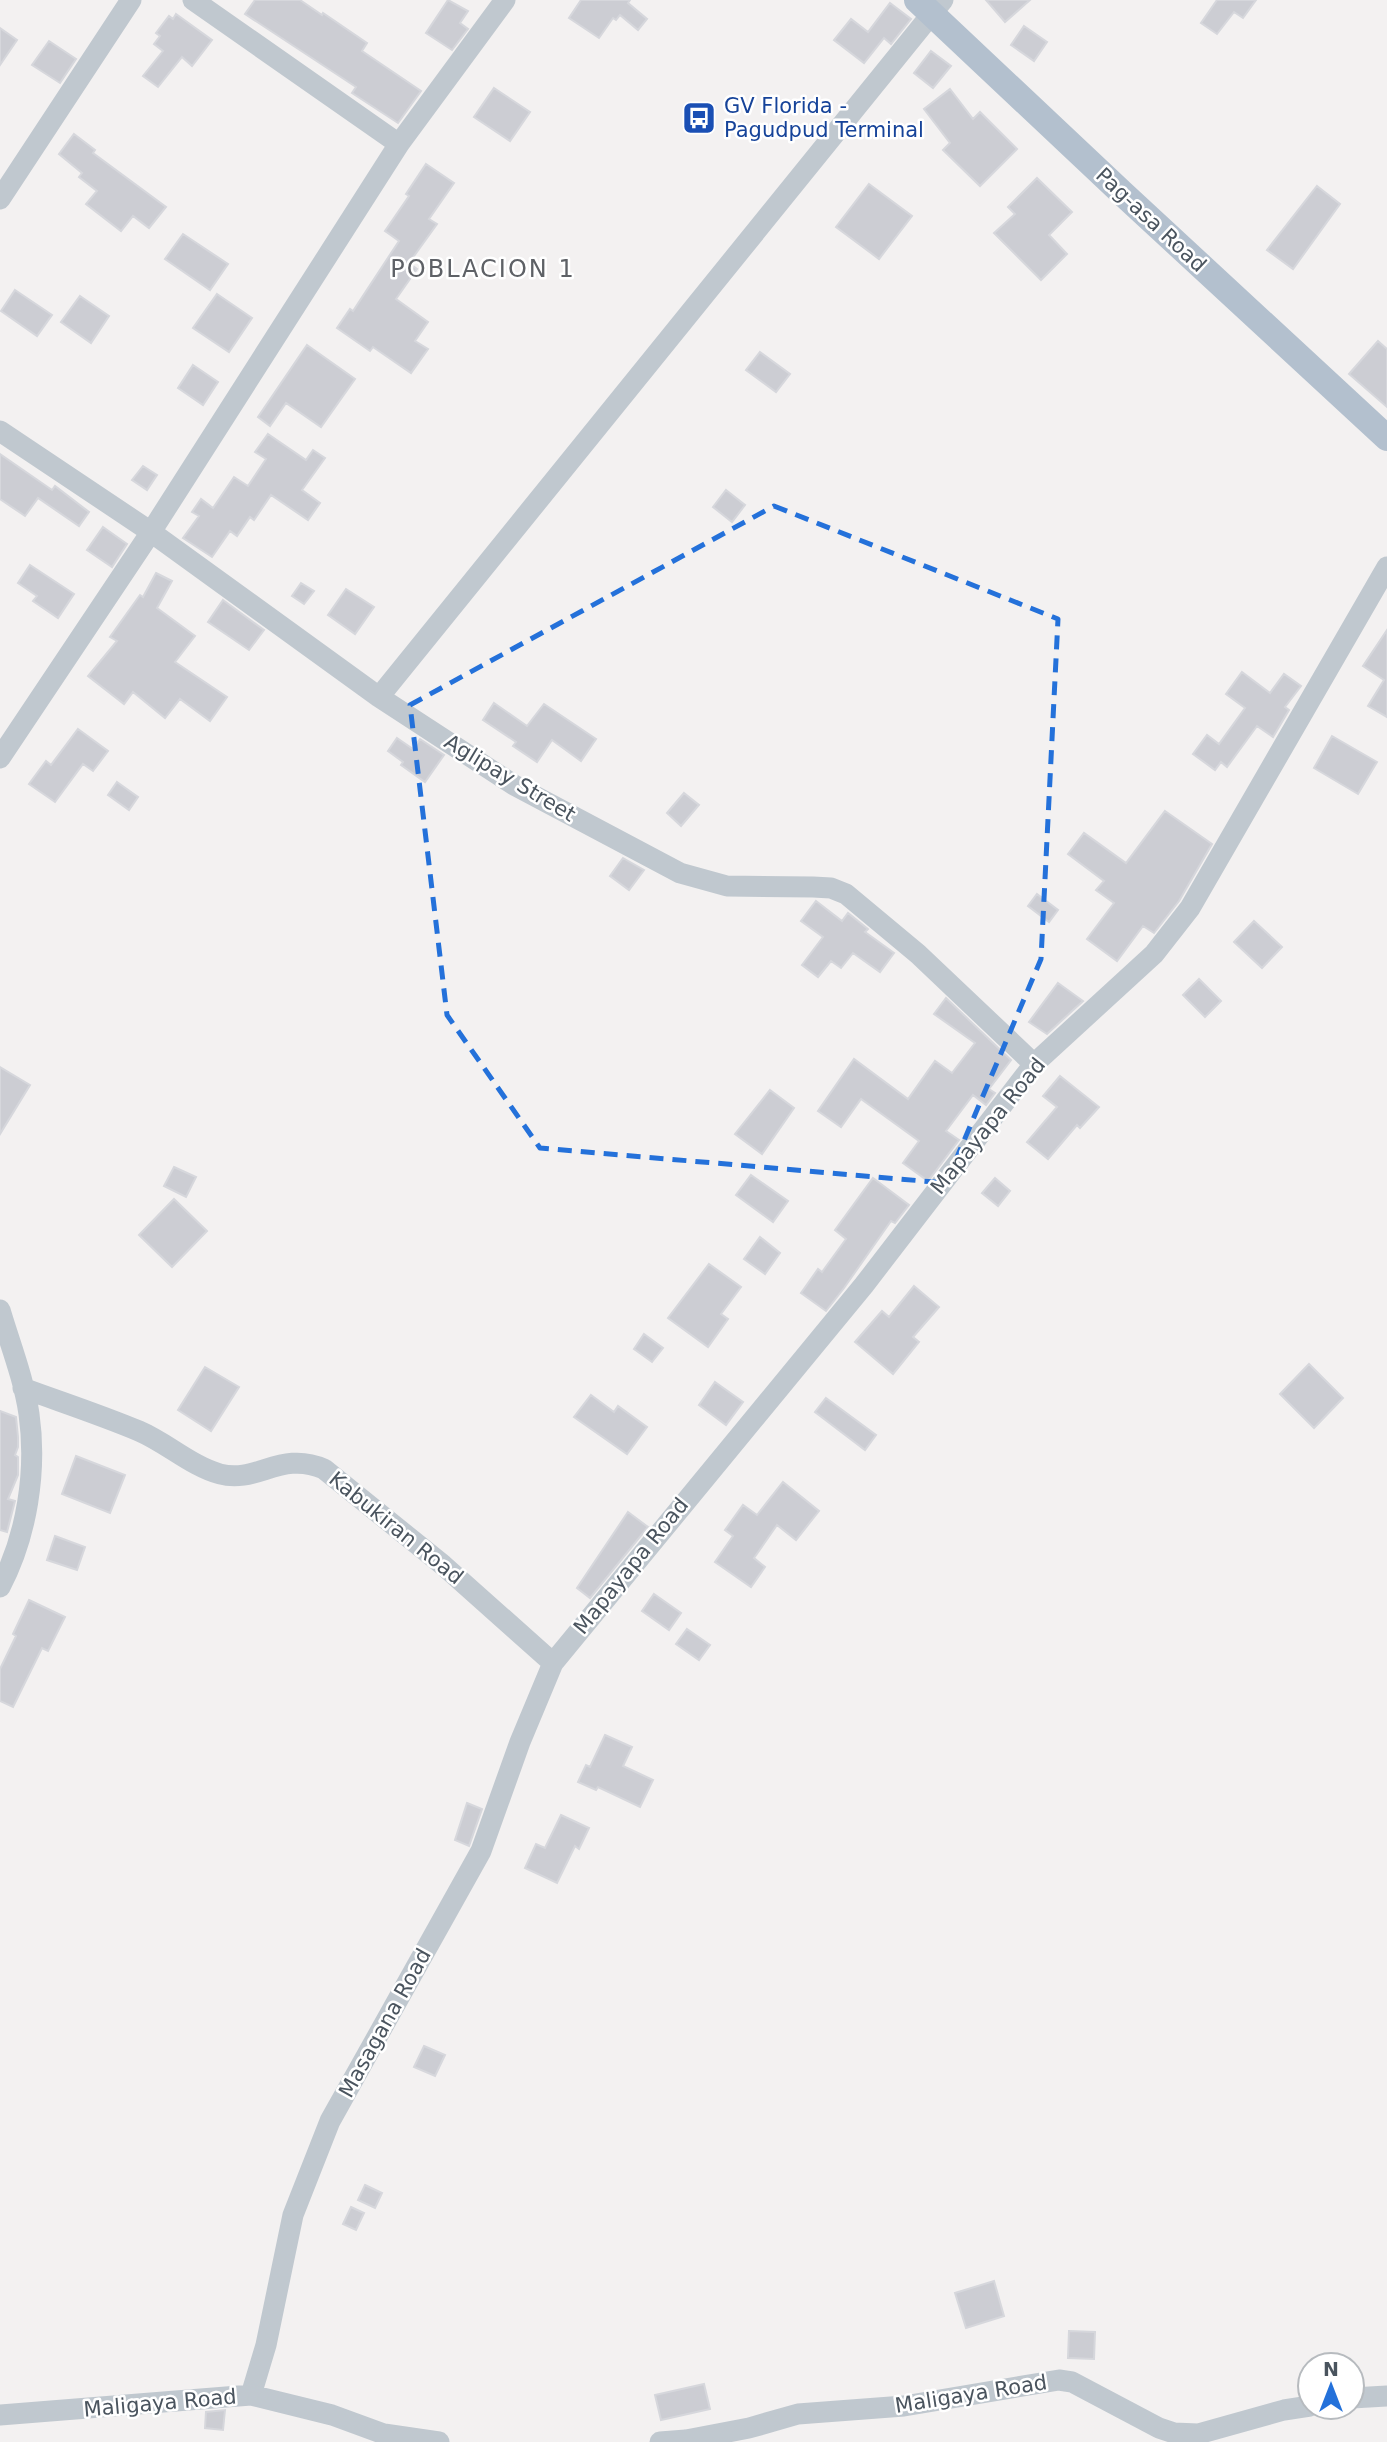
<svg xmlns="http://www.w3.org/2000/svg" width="1387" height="2442" viewBox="0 0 1387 2442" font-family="'DejaVu Sans',sans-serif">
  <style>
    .building { fill: #cccdd3; stroke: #d6d7dc; stroke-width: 2 }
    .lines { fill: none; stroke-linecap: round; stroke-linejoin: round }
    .minor { stroke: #c0c8cf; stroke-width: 21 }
    .major { stroke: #b3c0ce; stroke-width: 26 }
    .marked { fill: none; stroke: #2471da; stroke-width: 5; stroke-dasharray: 14 9; stroke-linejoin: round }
    .labels { text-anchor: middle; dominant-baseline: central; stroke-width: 5; stroke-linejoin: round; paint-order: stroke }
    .transit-label { font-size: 21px; fill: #164399; stroke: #fff; text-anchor: start }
    .street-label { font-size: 21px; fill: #4a545e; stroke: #fff }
    .quarter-label { font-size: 24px; letter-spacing: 2px; fill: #5e6166; stroke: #fff }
  </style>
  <rect width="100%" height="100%" fill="#f3f1f1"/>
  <path class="building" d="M255,0h45l22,15 1,-2 44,30 -5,8 59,40 -23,32 -46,-30 4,-6 -111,-73z
    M448,0l20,11 -8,12 8,6 -16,21 -26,-17z
    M581,0h49l-2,3 19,16 -9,11 -18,-15 -4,5 -3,-2 -14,20 -30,-20z
    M986,0h44l-25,22z
    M1217,0h39l-13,18 -9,-6 -17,22 -16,-11z
    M890,3l21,16 -20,25 -7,-6 -20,25 -30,-23 17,-21 17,13z
    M176,14l36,26 -20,26 -10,-9 -24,30 -15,-11 20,-25 -9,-7 6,-8 -4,-3 13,-17 4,3z
    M1024,26l23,16 -13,19 -23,-16z
    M0,28l17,12 -17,25z
    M49,41l27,18 -16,24 -28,-18z
    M931,51l20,15 -18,22 -19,-15z
    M494,88l36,24 -20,29 -36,-24z
    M950,89l23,30 7,-7 37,37 -37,37 -37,-36 7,-7 -26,-34z
    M74,134l21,16 -2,3 73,54 -17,21 -16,-12 -12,15 -35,-27 11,-13 -18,-14 3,-4 -23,-19z
    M426,164l28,19 -25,36 8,5 -28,39 8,6 -21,30 32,23 -13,19 13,8 -17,24 -38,-26 -3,4 -33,-23 13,-19 3,2 46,-70 -14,-10 24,-35 -3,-2z
    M1037,178l35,34 -23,23 18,19 -26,26 -47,-47 21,-19 -7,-7z
    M869,184l43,32 -33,43 -43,-32z
    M1317,186l23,18 -47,65 -26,-19z
    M183,234l45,30 -18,26 -45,-31z
    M15,290l37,25 -15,21 -36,-25z
    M217,294l35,24 -23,34 -36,-24z
    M80,296l29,20 -18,27 -30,-21z
    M1378,341l9,8v58l-38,-33z
    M307,345l48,34 -34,48 -35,-24 -16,23 -12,-9z
    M760,352l30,22 -14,18 -30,-22z
    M193,365l25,17 -15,23 -25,-17z
    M268,434l38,26 7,-10 12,8 -23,32 18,13 -12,17 -37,-25 -17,25 -4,-3 -13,19 -7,-5 -18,26 -29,-19 16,-22 -7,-4 9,-13 12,9 21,-31 14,9 18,-27 -11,-7z
    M0,454l52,36 3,-4 34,26 -10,14 -41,-28 -13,18 -25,-17z
    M143,466l14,9 -10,15 -15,-10z
    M726,490l19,15 -13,17 -19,-15z
    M103,527l24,17 -15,23 -25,-17z
    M30,565l44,29 -16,24 -25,-17 4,-5 -19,-13z
    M156,573l16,8 -15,27 38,28 -20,26 52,35 -17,24 -30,-22 -15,19 -32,-26 -9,12 -36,-28 29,-35 -7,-4 30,-42 3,2z
    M301,583l13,8 -10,13 -12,-8z
    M346,589l28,18 -19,27 -27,-19z
    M223,600l41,30 -15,20 -41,-28z
    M1387,630v87l-19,-11 16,-26 -21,-14z
    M1242,672l28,21 14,-19 17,12 -16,21 4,3 -16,27 -16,-11 -30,41 -6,-5 -6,8 -22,-16 14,-19 12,9 26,-36 -19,-14z
    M494,703l33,23 17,-22 52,35 -15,22 -29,-21 -15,22 -24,-16 3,-4 -33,-22z
    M78,729l30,22 -15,20 -10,-7 -28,38 -26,-18 17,-23 5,4z
    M1332,736l45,26 -19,32 -44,-26z
    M397,738l16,11 7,-10 24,16 -19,27 -24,-17 2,-3 -15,-11z
    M117,782l21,15 -9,13 -21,-15z
    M684,793l15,12 -18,21 -14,-13z
    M1165,811l47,33 -33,57 -25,32 -11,-7 -26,35 -30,-22 27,-36 -18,-13 8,-9 -36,-27 16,-21 42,30z
    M623,858l21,12 -15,20 -19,-14z
    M1037,894l21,16 -9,12 -21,-16z
    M816,901l26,20 6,-8 20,16 -3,3 29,21 -14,19 -27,-19 -12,15 -10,-7 -13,16 -16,-12 21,-28 -22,-16z
    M1254,921l28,26 -20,21 -28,-26z
    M1199,979l22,22 -16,16 -22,-22z
    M1058,983l25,18 -36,33 -18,-12z
    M946,998l65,62 -22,29 6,4 -9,12 -13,-10 -27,36 13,9 -31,41 -25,-18 16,-22 -58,-42 -20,28 -23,-16 36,-52 54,40 27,-38 17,12 23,-30 -41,-29z
    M0,1067l30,18 -30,49z
    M1060,1076l39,31 -19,21 -3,-3 -29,34 -21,-17 30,-35 -14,-11z
    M770,1090l24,18 -32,46 -27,-20z
    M174,1167l22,10 -10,20 -22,-11z
    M751,1175l37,26 -15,21 -37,-27z
    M873,1178l36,27 -14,18 -4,-2 -47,67 -18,23 -25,-18 17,-24 4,3 24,-33 -11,-9z
    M995,1178l15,13 -12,15 -16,-13z
    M174,1199l33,32 -35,36 -33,-32z
    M760,1237l20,16 -15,21 -21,-15z
    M709,1264l32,23 -20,27 7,5 -20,28 -40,-29z
    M914,1286l25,21 -26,30 6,5 -26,32 -38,-32 27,-31 7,6z
    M644,1334l19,14 -11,14 -18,-13z
    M1309,1364l34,34 -29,30 -34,-34z
    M205,1367l34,20 -28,44 -33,-21z
    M715,1382l28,20 -17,23 -27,-20z
    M591,1395l23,17 4,-6 29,21 -20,27 -53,-37z
    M826,1398l50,37 -11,15 -50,-38z
    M0,1411l16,6 2,20v10l-3,8 3,2v18l-10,24 7,2 -8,31 -7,-2z
    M76,1456l49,19 -15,38 -48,-19z
    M783,1482l36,29 -23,29 -19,-15 -23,33 11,9 -14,20 -36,-25 18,-26 -8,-6 18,-25 14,10z
    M628,1512l20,15 -58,71 -13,-10z
    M55,1536l30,11 -8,23 -30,-10z
    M654,1594l27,19 -12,17 -27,-19z
    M29,1600l36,17 -17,34 -6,-3 -29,59 -13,-6v-32l16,-33 -3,-2z
    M687,1629l23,16 -11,15 -23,-16z
    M605,1735l27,12 -9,19 30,14 -13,27 -42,-20 -2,3 -18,-8 8,-17 4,2z
    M467,1803l15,6 -13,37 -14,-6z
    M561,1815l28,13 -10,21 -4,-3 -18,37 -32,-15 11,-24 9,4z
    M424,2046l21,9 -10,21 -21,-9z
    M365,2185l17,8 -7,15 -17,-8z
    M351,2207l13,6 -8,17 -13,-6z
    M994,2281l10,35 -38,12 -11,-35z
    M1069,2331l26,1 -1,27 -26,-1z
    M704,2384l6,25 -49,11 -6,-25z
    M225,2410l-2,20 -18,-2 1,-16z"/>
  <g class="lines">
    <path class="minor" d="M193,0l206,144
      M0,199l131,-199
      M0,431l151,101 228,165 135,88 166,88 47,13 86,1 18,1 15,6 72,60 116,110
      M379,697l564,-697
      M0,758l151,-226 248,-388 106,-144
      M0,1310c10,34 24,69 29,104 8,57 -2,122 -29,173
      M23,1388c38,14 78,27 116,43 28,12 52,35 81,43 37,10 61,-24 104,-5l119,96 110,98
      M251,2395l15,-50 27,-130 37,-94 151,-270 39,-109 33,-79 311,-378 170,-221 120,-110 36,-46 197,-341
      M1352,2398l35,-2
      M0,2415l251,-20 81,20 52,19 55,8
      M660,2442l26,-2 63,-12 49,-14 106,-8 155,-26 13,2 87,46 15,5 24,1 86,-24 26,-4"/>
    <path class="major" d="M917,0l204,192 266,246"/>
  </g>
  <path class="marked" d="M774,506l284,113 -17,340 -95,224 -406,-35 -93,-133 -37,-310z"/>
  <defs>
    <symbol id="bus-square" viewBox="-11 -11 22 22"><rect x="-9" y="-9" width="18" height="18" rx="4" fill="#1a4fb4" stroke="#fff"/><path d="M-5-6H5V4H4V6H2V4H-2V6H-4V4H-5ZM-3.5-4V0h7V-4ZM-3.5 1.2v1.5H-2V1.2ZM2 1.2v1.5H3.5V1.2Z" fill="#fff"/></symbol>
  </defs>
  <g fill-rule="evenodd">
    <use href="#bus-square" x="680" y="99" width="38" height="38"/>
  </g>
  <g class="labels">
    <g class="transit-label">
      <text x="724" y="106">GV Florida -<tspan x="724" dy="24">Pagudpud Terminal</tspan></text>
    </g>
    <g class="street-label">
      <text transform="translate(1151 220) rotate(43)">Pag-asa Road</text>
      <text transform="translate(510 778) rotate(31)">Aglipay Street</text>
      <text transform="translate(988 1126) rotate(-51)">Mapayapa Road</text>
      <text transform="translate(396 1528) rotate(39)">Kabukiran Road</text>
      <text transform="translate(631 1566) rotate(-51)">Mapayapa Road</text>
      <text transform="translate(385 2023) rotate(-61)">Masagana Road</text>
      <text transform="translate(971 2394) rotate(-9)">Maligaya Road</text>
      <text transform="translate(160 2403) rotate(-5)">Maligaya Road</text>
    </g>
    <g class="quarter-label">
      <text x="483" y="269">POBLACION 1</text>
    </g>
  </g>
  <g transform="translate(1331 2386)"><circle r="33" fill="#ffffff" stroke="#b7bbbf" stroke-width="2"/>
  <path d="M0-5L12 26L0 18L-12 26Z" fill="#2471da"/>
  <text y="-10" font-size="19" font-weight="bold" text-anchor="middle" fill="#4a545e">N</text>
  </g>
</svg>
